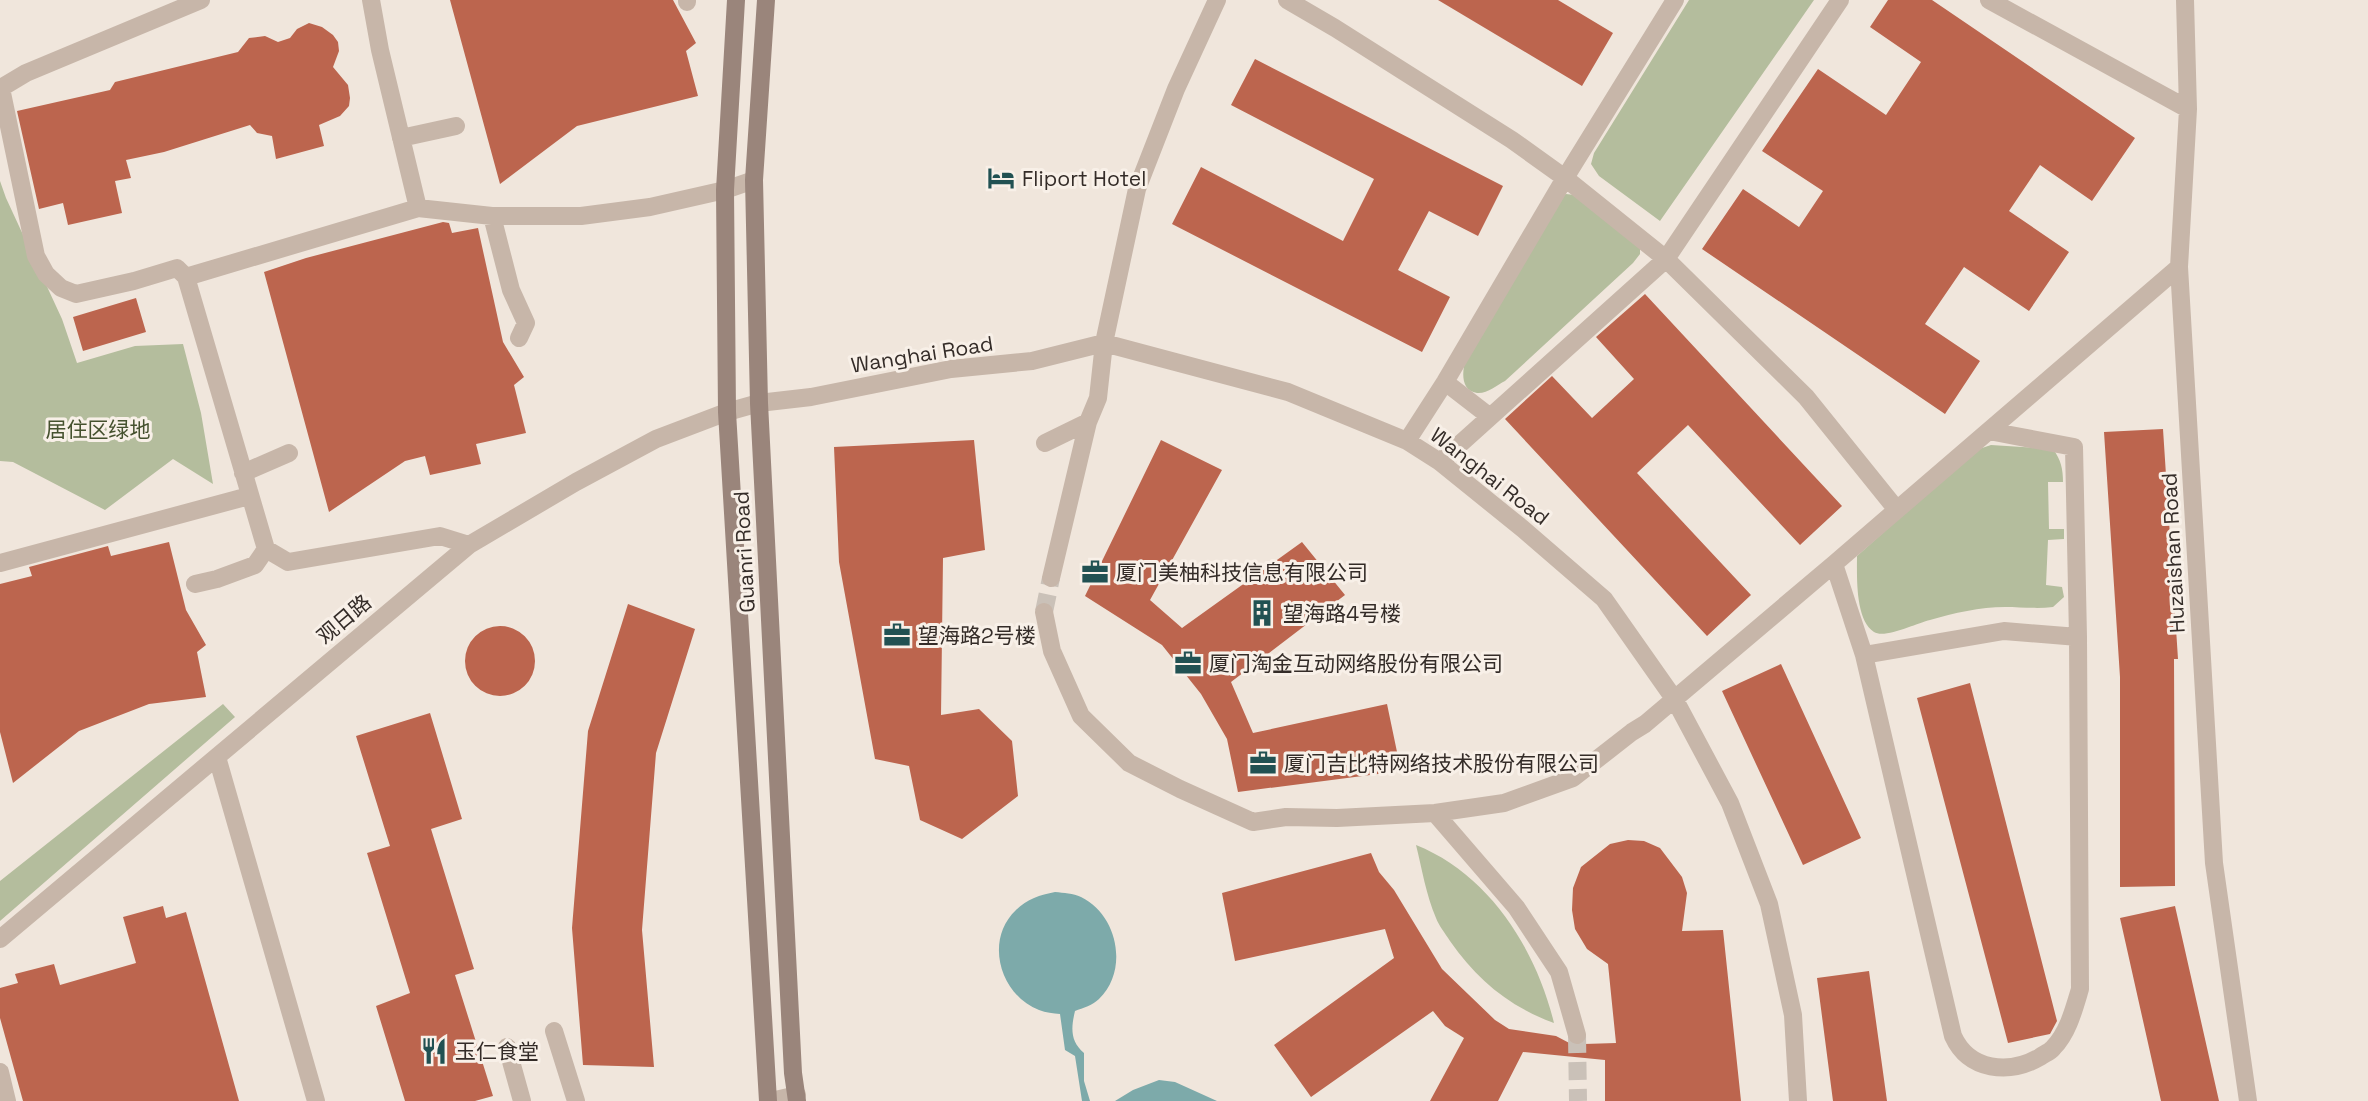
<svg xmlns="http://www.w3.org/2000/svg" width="2368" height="1101" viewBox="0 0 2368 1101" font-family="'Space Grotesk','Noto Sans SC',sans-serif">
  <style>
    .green { fill: #b4bd9d }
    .water { fill: #7daaaa }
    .building { fill: #bc654e }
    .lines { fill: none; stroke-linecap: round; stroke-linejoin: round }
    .street-tunnel { stroke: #cac1b8; stroke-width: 18; stroke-dasharray: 18 9; stroke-linecap: butt }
    .street { stroke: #c7b6a9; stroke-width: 18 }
    .secondary { stroke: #9a857b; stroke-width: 18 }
    .labels { text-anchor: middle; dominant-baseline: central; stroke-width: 6; stroke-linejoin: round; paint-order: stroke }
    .poi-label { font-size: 21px; fill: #342c28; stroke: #f8f0e8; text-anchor: start }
    .street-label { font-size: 21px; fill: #342c28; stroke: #f8f0e8 }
    .park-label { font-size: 21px; fill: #45512e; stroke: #f8f0e8 }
  </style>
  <rect width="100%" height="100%" fill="#f0e6dc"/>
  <path class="green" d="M1689,0h125l-154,221 -61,-45 -8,-12 3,-11z
    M0,181l6,17 56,121 15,44 58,-17 48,-2 18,69 12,71 -40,-25 -68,51 -92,-48 -13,-1z
    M1566,194l9,1 65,51v8l-7,9 -128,118c-8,4 -18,13 -28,12 -17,-2 -15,-23 -11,-34l92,-161z
    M1991,445l62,4c8,11 10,20 10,33h-15l1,47h15v10l-16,1 -2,45 16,2 2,10 -11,10c-16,2 -32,0 -48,0 -25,0 -51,6 -75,13 -13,3 -45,19 -56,12 -19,-12 -17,-56 -17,-76l119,-106z
    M223,704l12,13 -235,204v-40z
    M1416,845c73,29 120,104 138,178 -44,-16 -77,-43 -104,-82 -5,-8 -11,-15 -14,-23 -10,-23 -14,-49 -20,-73z"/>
  <path class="water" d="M1055,892c9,1 18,1 26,5 37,18 48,73 18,102 -6,6 -16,9 -24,12 -4,17 -5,30 9,42v28l6,20h-8l-7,-45 -10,-6 -5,-36c-7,-1 -14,-1 -21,-4 -39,-15 -55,-70 -23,-100 11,-11 24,-15 39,-18z
    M1159,1080l16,2 42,19h-102l18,-11z"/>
  <path class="building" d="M450,0h223l23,43 -10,8 12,45 -121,30 -77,58z
    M1438,0h120l55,33 -31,53z
    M1888,0h44l203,138 -43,63 -52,-36 -31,46 60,41 -40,59 -65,-44 -39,57 55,37 -35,53 -243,-165 41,-60 56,38 24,-36 -61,-40 56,-82 68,46 35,-53 -51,-35z
    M309,23l13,4 11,8 5,7 1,9 -6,16 15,18 2,13 -1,8 -9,10 -21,9 5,21 -48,13 -4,-23 -15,-3 -7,-8 -86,27 -38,8 5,18 -16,3 7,32 -54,12 -5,-22 -24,6 -22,-98 93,-21 5,-8 123,-30 11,-14 16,-2 13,6 12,-4 7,-9z
    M1255,59l248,127 -25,50 -49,-25 -31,59 52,27 -28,55 -250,-128 29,-57 142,74 31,-62 -143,-74z
    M443,222l6,1 3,10 26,-5 25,114 21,35 -10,8 12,48 -50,11 5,20 -51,11 -5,-19 -20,5 -76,51 -65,-240 42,-14z
    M1645,294l197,212 -42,39 -112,-120 -51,48 114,122 -44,41 -202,-217 47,-43 40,42 42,-39 -38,-42z
    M136,298l10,34 -63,19 -10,-34z
    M2163,429l15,230h-4l1,227 -55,1v-210l-16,-245z
    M974,440l11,110 -42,8 -2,157 38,-6 33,32 6,55 -56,43 -42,-19 -11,-54 -34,-7 -36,-197 -5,-115z
    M1161,440l61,30 -72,130 32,28 120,-86 43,53 -114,87 22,51 134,-29 14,67 -163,21 -11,-53 -26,-45 -39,-49 -77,-49z
    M169,542l17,68 20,35 -9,7 9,45 -57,7 -70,27 -66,52 -13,-51v-148l32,-8 -3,-9 79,-21 3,10z
    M628,604l67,25 -39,124 -14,177 12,137 -71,-2 -11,-137 16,-197z
    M465 661a35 35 0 1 1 70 0a35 35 0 1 1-70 0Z
    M1781,664l80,174 -58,27 -81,-174z
    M1970,683l87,338 -7,13 -42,9 -91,-345z
    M430,713l32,106 -31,10 43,140 -19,6 38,121 -18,5h-70l-29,-95 34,-13 -43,-140 23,-7 -34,-110z
    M1628,840l16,1 16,7 22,29 5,16 -5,38 41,-1 18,171h-136v-41l-82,-8 -25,49h-68l34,-63 -19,-12 -12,-15 -122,86 -37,-52 120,-87 -9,-29 -150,32 -13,-68 149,-40 8,19 15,18 48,79 53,51 14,9 47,7 19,10 9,-2 32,-1 -8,-79 -21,-15 -12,-20 -3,-19 1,-22 8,-21 29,-23z
    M163,906l3,12 20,-6 53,189h-216l-23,-83v-30l18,-5 -3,-9 39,-10 6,21 76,-22 -13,-46z
    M2175,906l44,195h-58l-41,-183z
    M1869,971l18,130h-54l-16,-123z"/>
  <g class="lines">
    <path class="street-tunnel" d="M1044,612l7,-34
      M1577,1035l1,66"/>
    <path class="street" d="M371,0l9,50 38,158
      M1287,0l48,28 177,112 53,38 101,81 140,138 91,113
      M1989,0l199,109
      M2185,0l3,109 -9,158 35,596 34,238
      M687,2v-2
      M401,138l55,-12
      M492,216l19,74 15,33 -7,15
      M186,277l-9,-9 -43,13 -58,13 -15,-6 -15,-14 -10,-18 -35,-168 25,-15 175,-73
      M1445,382l44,34
      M1407,441l38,-59 120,-204 110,-178
      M1045,443l43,-21
      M1440,462l226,-203 174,-259
      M243,473l46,-20
      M469,545l-29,-9 -152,26 -22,-13 -80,-272 232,-69 74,8h89l69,-9 75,-17 29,-10
      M0,563l249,-67
      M1834,564l30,91 140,-24 74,6 -4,-190 -85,-16
      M1051,578l37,-156 10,-24 6,-55 33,-154 39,-100 41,-89
      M195,584l22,-5 38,-14 11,-16
      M1044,612l8,39 29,65 48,47 51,26 73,33 33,-5 51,1 98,-5 69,-10 69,-25 59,-46 13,-8 189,-160 345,-297
      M1864,655l89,381c16,35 56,39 87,21 4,-3 10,-5 13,-9 15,-15 21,-39 27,-59l-2,-352
      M217,757l99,344
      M1435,813l81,94 43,65 18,63
      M0,939l469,-394 107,-63 80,-43 71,-27 32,-9 52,-6 140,-28 81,-8 72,-18 184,49 119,49 33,21 83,67 81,70 71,101 55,103 39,101 24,111 5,86
      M554,1031l22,70
      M507,1047l15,54
      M0,1072l7,29
      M771,1101l26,-6"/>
    <path class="secondary" d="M736,0l-11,190 2,222 41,689
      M766,0l-12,180 5,223 34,670 4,28"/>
  </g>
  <defs>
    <symbol id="hotel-bare" viewBox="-9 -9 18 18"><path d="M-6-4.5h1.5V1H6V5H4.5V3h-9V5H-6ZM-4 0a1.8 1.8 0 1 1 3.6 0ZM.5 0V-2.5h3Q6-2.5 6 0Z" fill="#215152" stroke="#f8f0e8" stroke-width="2.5" paint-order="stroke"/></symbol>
    <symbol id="office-bare" viewBox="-9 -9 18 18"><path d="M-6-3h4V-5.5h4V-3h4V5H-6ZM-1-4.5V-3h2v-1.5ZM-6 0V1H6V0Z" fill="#215152" stroke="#f8f0e8" stroke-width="2.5" paint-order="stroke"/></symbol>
    <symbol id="building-bare" viewBox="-9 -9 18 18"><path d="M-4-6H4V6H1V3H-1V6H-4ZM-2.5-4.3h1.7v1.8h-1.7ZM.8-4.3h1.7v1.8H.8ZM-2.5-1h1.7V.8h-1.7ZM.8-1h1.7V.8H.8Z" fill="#215152" stroke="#f8f0e8" stroke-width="2.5" paint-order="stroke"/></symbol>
    <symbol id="restaurant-bare" viewBox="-9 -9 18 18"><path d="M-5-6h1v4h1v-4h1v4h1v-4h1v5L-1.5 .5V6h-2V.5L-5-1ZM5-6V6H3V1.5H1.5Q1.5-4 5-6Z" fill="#215152" stroke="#f8f0e8" stroke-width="2.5" paint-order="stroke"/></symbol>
  </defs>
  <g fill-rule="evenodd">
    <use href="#hotel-bare" x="982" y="159" width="38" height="38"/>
    <use href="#office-bare" x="1076" y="553" width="38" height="38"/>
    <use href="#building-bare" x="1243" y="594" width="38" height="38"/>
    <use href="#office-bare" x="878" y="616" width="38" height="38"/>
    <use href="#office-bare" x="1169" y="644" width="38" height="38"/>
    <use href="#office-bare" x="1244" y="744" width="38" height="38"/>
    <use href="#restaurant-bare" x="415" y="1032" width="38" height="38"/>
  </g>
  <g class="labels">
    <g class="poi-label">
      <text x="1022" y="178">Fliport Hotel</text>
      <text x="1116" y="572">厦门美柚科技信息有限公司</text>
      <text x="1283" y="613">望海路4号楼</text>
      <text x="918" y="635">望海路2号楼</text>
      <text x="1209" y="663">厦门淘金互动网络股份有限公司</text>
      <text x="1284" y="763">厦门吉比特网络技术股份有限公司</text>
      <text x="455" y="1051">玉仁食堂</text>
    </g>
    <g class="street-label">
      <text transform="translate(922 354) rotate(-9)">Wanghai Road</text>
      <text transform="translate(1490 476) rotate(38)">Wanghai Road</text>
      <text transform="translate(744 552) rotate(-93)">Guanri Road</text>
      <text transform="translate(2173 553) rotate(-93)">Huzaishan Road</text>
      <text transform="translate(344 619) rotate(-40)">观日路</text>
    </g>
    <g class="park-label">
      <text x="98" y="429">居住区绿地</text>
    </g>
  </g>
</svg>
